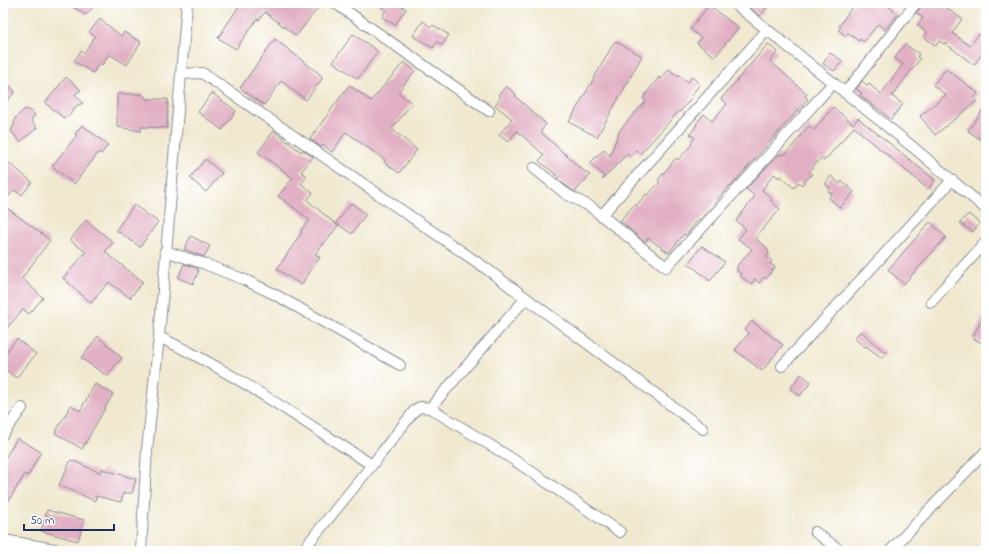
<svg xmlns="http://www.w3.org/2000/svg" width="989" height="554" viewBox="0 0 989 554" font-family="'Indie Flower',sans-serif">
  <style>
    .building { fill: #e2b0c4 }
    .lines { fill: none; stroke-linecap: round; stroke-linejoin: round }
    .minor-casing { stroke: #868c96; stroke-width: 12 }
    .secondary-casing { stroke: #868c96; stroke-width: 16 }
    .minor { stroke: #fff; stroke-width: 10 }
    .secondary { stroke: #fff; stroke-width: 14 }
  </style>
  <rect width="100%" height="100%" fill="#fff"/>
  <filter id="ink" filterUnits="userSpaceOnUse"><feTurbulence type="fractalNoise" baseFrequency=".025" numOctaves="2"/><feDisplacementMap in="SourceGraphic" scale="8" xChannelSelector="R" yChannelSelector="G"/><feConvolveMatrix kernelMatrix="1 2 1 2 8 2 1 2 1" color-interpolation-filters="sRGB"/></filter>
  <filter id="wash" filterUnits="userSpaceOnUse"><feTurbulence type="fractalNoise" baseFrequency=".012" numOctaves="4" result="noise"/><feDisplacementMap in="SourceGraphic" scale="16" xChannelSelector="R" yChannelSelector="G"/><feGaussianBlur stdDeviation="0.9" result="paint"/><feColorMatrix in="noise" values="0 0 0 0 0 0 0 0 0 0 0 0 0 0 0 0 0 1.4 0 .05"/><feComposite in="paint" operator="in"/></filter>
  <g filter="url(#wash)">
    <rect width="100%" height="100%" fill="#f0e8cf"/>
    <g id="blocks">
      <path class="building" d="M67,3h30l-11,12z
        M241,3h70l7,5 -22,28 -31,-24 -6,8 -2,-1 -21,30 -18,-11z
        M376,3h28l-2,4 4,2 -11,16 -13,-8 4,-7z
        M744,3h26l-10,13z
        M855,3h29l14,11 -13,16 -7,-6 -14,18 -4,-3 -1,2 -11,-8 -2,3 -8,-6 3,-3 -2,-1z
        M924,3h16l22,16 -10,14 18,13 9,-12 7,5v10l-12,16 -29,-22 -1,1 -5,-3 -3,5 -12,-9 3,-4 -10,-8 6,-7 -7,-5z
        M709,5l29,23 -23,29 -18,-14 4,-5 -11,-9z
        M100,19l21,17 3,-4 17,10 -14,23 -18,-11 -7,11 -3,-2 -6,10 -19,-12 7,-10 3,2 11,-17 -6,-4z
        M423,21l8,6 2,-2 16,10 -7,10 -5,-3 -4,6 -20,-12z
        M353,34l25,17 -20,28 -25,-17z
        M275,39l47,37v3l-16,21 -25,-19 -17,24 -24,-17z
        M615,41l27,15 -45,81 -28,-15z
        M768,44l10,8 -8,9 37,33 -2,2 3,3 -77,87 -1,-1 -30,35 -1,-1 -13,16 -2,-1 -15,19 -21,-15 -3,4 -25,-21 15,-17 1,2 10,-12 2,1 12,-13 -2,-2 18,-22 2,2 14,-16 -1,-1 4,-5 -5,-4 7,-9 -1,-1 8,-10 8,7 15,-17 -6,-5z
        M905,44l14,10 -2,3 3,2 -28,37 11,8 -12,15 -31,-24 2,-2 -6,-4 6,-8 6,5 1,-2 12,10 22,-30 -8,-6z
        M830,53l13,8 -9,10 -11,-7z
        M404,62l11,9 -17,21 14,11 -20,26 25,21 -18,23 -15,-11 1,-2 -39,-28 -14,20 -9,-7 -2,2 -11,-8 39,-54 22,16z
        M669,69l7,6 1,-1 11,8 4,-5 8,7 -9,12 1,1 -12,15 -1,-1 -39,43 -4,-4 -6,7 -3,-3 -25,26 2,-4 -14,-13 14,-14 6,7 9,-25 27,-30 -3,-3 16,-21 2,2z
        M946,69l32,24 -4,5 3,3 -42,34 -15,-19 26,-21 -13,-10z
        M66,77l15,13 -6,4 8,9 -7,3 -7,10 -5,2 -19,-15z
        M3,78l12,14 -12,13z
        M506,86l10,8 -1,2 31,28 -5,7 2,3 37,34 10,7 -15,17 -18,-13 2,-2 -20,-16 5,-6 -27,-24 -9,11 -9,-7 13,-16 -17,-14 6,-8 -3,-2z
        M212,93l24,18 -14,19 -24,-18z
        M117,94h25l5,5h21l-1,29 -26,-1v4l-24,-4z
        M986,105v38l-18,-12z
        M833,107l20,17 5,-6 77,62 -7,9 -74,-62 -30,34 -3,-3 -12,14 3,2 -10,11 -3,-3 -5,6 -14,-12 -1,2 -5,-4 -12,16 10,9 -1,2 9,8 -25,29 12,10 2,6 -2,3 5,4 -2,3 5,3 -9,12 -2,-2 -5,6 -4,-4 -4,5 -11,-8 2,-2 -5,-3v-5l15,-17 -14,-10 8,-10 -10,-8 19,-25 -9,-7 32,-34 8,-1 23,-28 5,4z
        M25,109l6,2 4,4 -4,5 6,8 -17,14 -9,-11 3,-6 1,-7z
        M82,125l26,20 -7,9 -2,-2 -25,32 -22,-18 25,-31 -2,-1z
        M274,131l27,21 2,-2 10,7 -12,15 6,4 -6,8 12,9 -6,7 31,26 -23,28 5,3 -19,28 -24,-16 25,-37 -1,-2 9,-10 -32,-24 15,-18 -35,-26z
        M205,159l17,14 -16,19 -16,-14z
        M8,162l24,20 -10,13 -8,-5 -11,13v-35z
        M831,176l9,8 2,-3 12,11 -14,16 -11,-10 3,-4 -4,-3 2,-3 -5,-4z
        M351,203l15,11 -14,20 -16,-11z
        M3,205l47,35 -28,38 21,20 -14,16 -6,-5 -20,24z
        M134,205l24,17 -18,25 -24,-17z
        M968,214l12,9 -7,9 -13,-9z
        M86,220l27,22 -8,10 38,30 -13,16 -21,-16 -18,21 -28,-25 23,-26 -16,-12z
        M930,222l16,15 -42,47 -16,-14z
        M191,236l19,10 -6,11 -20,-8z
        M702,246l23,16 -15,19 -22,-18z
        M184,264l14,5 -1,2h2l-6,13 -15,-6z
        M986,312v33l-14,-7z
        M752,321l31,24 -21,26 -27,-21 14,-17 -4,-3z
        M861,331l25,22 -4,5 -16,-12 -1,1 -11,-9z
        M98,336l24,22 -15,18 -26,-18z
        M17,339l19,15 -20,24 -13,-10v-12z
        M801,374l10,8 -11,14 -10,-7z
        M95,384l18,10 -31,55 -27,-16 16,-28 9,6z
        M17,438l24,14 -13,24 -3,-2 -22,36v-48z
        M71,460l30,13 1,-4 34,10 -4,14h-9l-2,9 -25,-6 -1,5 -36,-16z
        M47,510l37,10 -6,21 -37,-10z"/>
    </g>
  </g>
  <g filter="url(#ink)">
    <use href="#blocks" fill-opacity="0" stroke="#868c96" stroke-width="1"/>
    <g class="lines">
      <defs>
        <path id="minor" d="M335,3l154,108
          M734,3l180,145 72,61
          M181,74l21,-1 6,4 276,190 219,162
          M845,93l71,-90
          M534,168l32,26 25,13 75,60 102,-111 65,-73
          M601,216l166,-186
          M165,251l40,13 40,16 29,14 126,71
          M931,302l55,-60
          M159,337c75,35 143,84 213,128l43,-55 5,-3 10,1 96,-110
          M782,366l170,-186
          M430,408l81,50 109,74
          M3,434l19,-26
          M815,532l26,19
          M141,551l6,-101 12,-113 28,-334
          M302,551l70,-86
          M890,551l96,-100"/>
        <path id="secondary" d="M3,542l51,9"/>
      </defs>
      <use href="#minor" class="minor-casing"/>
      <use href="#secondary" class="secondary-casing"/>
      <use href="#minor" class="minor"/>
      <use href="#secondary" class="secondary"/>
    </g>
  </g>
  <rect width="989" height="554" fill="none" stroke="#fff" stroke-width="16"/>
  <path d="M24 524v6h90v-6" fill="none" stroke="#1b2f5e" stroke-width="2"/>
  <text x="30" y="524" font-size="12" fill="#1b2f5e" stroke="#ffffff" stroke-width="3" paint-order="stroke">50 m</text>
</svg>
